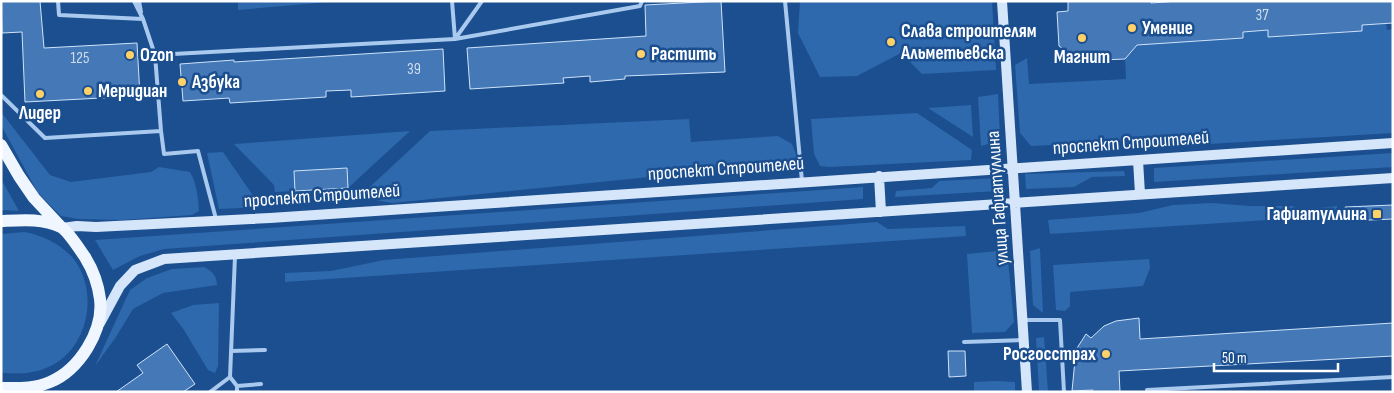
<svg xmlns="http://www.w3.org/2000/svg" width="1394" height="393" viewBox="0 0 1394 393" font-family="'Sofia Sans Condensed',sans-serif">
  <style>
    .green { fill: #2e69ad }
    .building { fill: #4478b7; stroke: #cfe3fa }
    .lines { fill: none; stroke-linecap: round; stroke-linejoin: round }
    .lane { stroke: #a9c9ee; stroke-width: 4 }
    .secondary { stroke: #d6e6fa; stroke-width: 10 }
    .primary { stroke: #f0f6ff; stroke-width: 12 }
    .poi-dot { fill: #ffd166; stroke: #1b4f8f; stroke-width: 2 }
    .labels { text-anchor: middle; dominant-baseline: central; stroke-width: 5; stroke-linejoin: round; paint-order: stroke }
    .number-label { font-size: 16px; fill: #d0dded }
    .poi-label { font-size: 19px; font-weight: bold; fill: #fff; stroke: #1b4f8f; text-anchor: start }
    .street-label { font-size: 19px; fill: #fff; stroke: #1b4f8f }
  </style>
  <rect width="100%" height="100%" fill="#1b4f8f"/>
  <path class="green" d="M238,1h91v1l-91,8z
    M800,1h192l4,69 -74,4 -21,-21 -44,23 -37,1 -22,-44z
    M1386,23l1,7 6,-1v104l-234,14 -45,-5 -83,4 -11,-13 -5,-68 12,-7 2,26 97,-5 -1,-20 8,-9v-11l110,-1v-6l25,-2v7l36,-2 21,-8 1,7 36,-3v-6z
    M998,94l2,43 -8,6 -11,3 -3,-49z
    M971,105l2,32 -45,-29z
    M1,112l49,63 21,7 80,-10 8,-5 31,5c7,12 8,26 9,39l-7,4 -70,5 -44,-1 -17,-3 -23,-23 -37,-68z
    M917,113l55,37 -1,10 -142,7 -9,-1 -6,-12 -3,-35z
    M689,119l2,23 87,-6 14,8 7,18 -407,41 -33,-6 71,-66z
    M410,131l-62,57 -1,-20 -53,3 1,20 -20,1 -1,-7 -40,-41z
    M223,152l38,55 -42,2 -12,-56z
    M1393,153v14l-239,15v-14z
    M1124,171l1,5 -33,1 -18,10 -48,2 -1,-15z
    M997,178l1,13 -103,6 1,-6 36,-3 7,-7z
    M1,179l18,32 -18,-1z
    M863,187v12l-699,50 -24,7 -27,14 -18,-30z
    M1212,203l38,3h43l6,4 38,-4 1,13 -24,-2 -264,17 -2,-14 91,-7 34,-8z
    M877,222l11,7 77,-3 1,10 -681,46v-9l46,-2 53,-11z
    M25,232c18,4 34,11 47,25 29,34 16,95 -26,111 -14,6 -28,6 -42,5l-3,-1v-138z
    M1040,248l3,65 -10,-8 -3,-54z
    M1007,250l7,72 -9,10 -33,1 -5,-79z
    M1149,259l1,9 -7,18 -73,6v14l-5,5 -9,-1 -3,-45z
    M204,267c8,4 13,9 13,18l-54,8 -30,16 -17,28 -21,29 35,-76 17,-12 25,-9z
    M219,303l-1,63 -3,7 -7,-3 -24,-40 -13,-17 22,-8z
    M1044,337l4,55h-9l-3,-54z
    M996,381l19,1v10h-41v-10z"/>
  <path class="building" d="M1,1h39l4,47 93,-5 3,53 -115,6 -3,-70 -20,1z
    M721,1l4,71 -100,4v3l-35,3v-6l-27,2 1,5 -94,6 -3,-41 179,-12 -1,-31z
    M1068,1h83v2l27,-2h215v22l-31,2v6l-94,6v-7l-25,2v6l-106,7 -12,14 -45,2 -21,-15 -2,-34 11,-1z
    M443,49l2,42 -94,6v-7l-25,1v6l-96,6 -1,-5 -46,3 -3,-37 54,-4v2z
    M347,168l1,20 -53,3 -1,-20z
    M1393,205v14l-47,2 -1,-14z
    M1139,318l1,21 253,-16v33l-274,15 1,21h-27v-2l-21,1 3,-31 -5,-1 16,-25 5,4 13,-12 12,-5z
    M167,344l28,40 -12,8h-67l27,-19 -6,-8z
    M948,351h17l1,25 -17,1z"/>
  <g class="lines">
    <path class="lane" d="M58,1l1,14 84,4
      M134,1l9,18 12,36 6,76
      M139,1l2,11
      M452,1l3,38
      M785,1l17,180
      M455,39l27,-38
      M155,55l300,-16 185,-33 2,-5
      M1,95l44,43 116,-7 3,23 34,-3 18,68
      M235,256l-5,121 7,9v6
      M1024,320h36l4,72
      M964,342l58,-2
      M231,351l34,-1
      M237,386l24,-2
      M210,392l20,-15
      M1147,392v-2l246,-13"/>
    <path class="secondary" d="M1002,1l25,391
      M1138,160l2,34
      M879,176l2,36
      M62,228l15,-2 19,1 174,-9 1123,-75
      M100,323l20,-37 15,-16 29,-11 1229,-81"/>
    <path class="primary" d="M1,145l18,31 15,22 28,30
      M1,221c21,-1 41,-3 60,6 7,4 19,23 24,30 8,13 13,26 15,42 4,32 -21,71 -50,83 -16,7 -32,6 -49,6"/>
  </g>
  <g class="poi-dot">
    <circle cx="1132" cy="28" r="5"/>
    <circle cx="1082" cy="38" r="5"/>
    <circle cx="891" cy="42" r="5"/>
    <circle cx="641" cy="54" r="5"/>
    <circle cx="130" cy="55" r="5"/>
    <circle cx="182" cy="82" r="5"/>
    <circle cx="88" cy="91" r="5"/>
    <circle cx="40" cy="94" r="5"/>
    <rect x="1372" y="209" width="10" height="10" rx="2.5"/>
    <circle cx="1106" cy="354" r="5"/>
  </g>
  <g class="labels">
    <g class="number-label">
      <text x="1262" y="15">37</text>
      <text x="80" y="58">125</text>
      <text x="414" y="69">39</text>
    </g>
    <g class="poi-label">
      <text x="1142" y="28">Умение</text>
      <text x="901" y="31">Слава строителям<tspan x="901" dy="22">Альметьевска</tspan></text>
      <text x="651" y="54">Растить</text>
      <text x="140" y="55">Ozon</text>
      <text x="1082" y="57" text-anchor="middle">Магнит</text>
      <text x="192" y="82">Азбука</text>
      <text x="98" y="91">Меридиан</text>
      <text x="40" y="113" text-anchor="middle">Лидер</text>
      <text x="1367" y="214" text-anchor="end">Гафиатуллина</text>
      <text x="1096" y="354" text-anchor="end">Росгосстрах</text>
    </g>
    <g class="street-label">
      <text transform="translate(1131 143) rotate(-4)">проспект Строителей</text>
      <text transform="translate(726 169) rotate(-4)">проспект Строителей</text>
      <text transform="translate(322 196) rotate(-4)">проспект Строителей</text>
      <text transform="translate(998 198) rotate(-94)">улица Гафиатуллина</text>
    </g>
  </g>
  <rect width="1394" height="393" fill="none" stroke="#ffffff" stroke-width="5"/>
  <path d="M1214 363v8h124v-8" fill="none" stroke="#ffffff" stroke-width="2.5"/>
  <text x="1222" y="363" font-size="15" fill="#ffffff" stroke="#1b4f8f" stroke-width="4" paint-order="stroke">50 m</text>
</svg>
